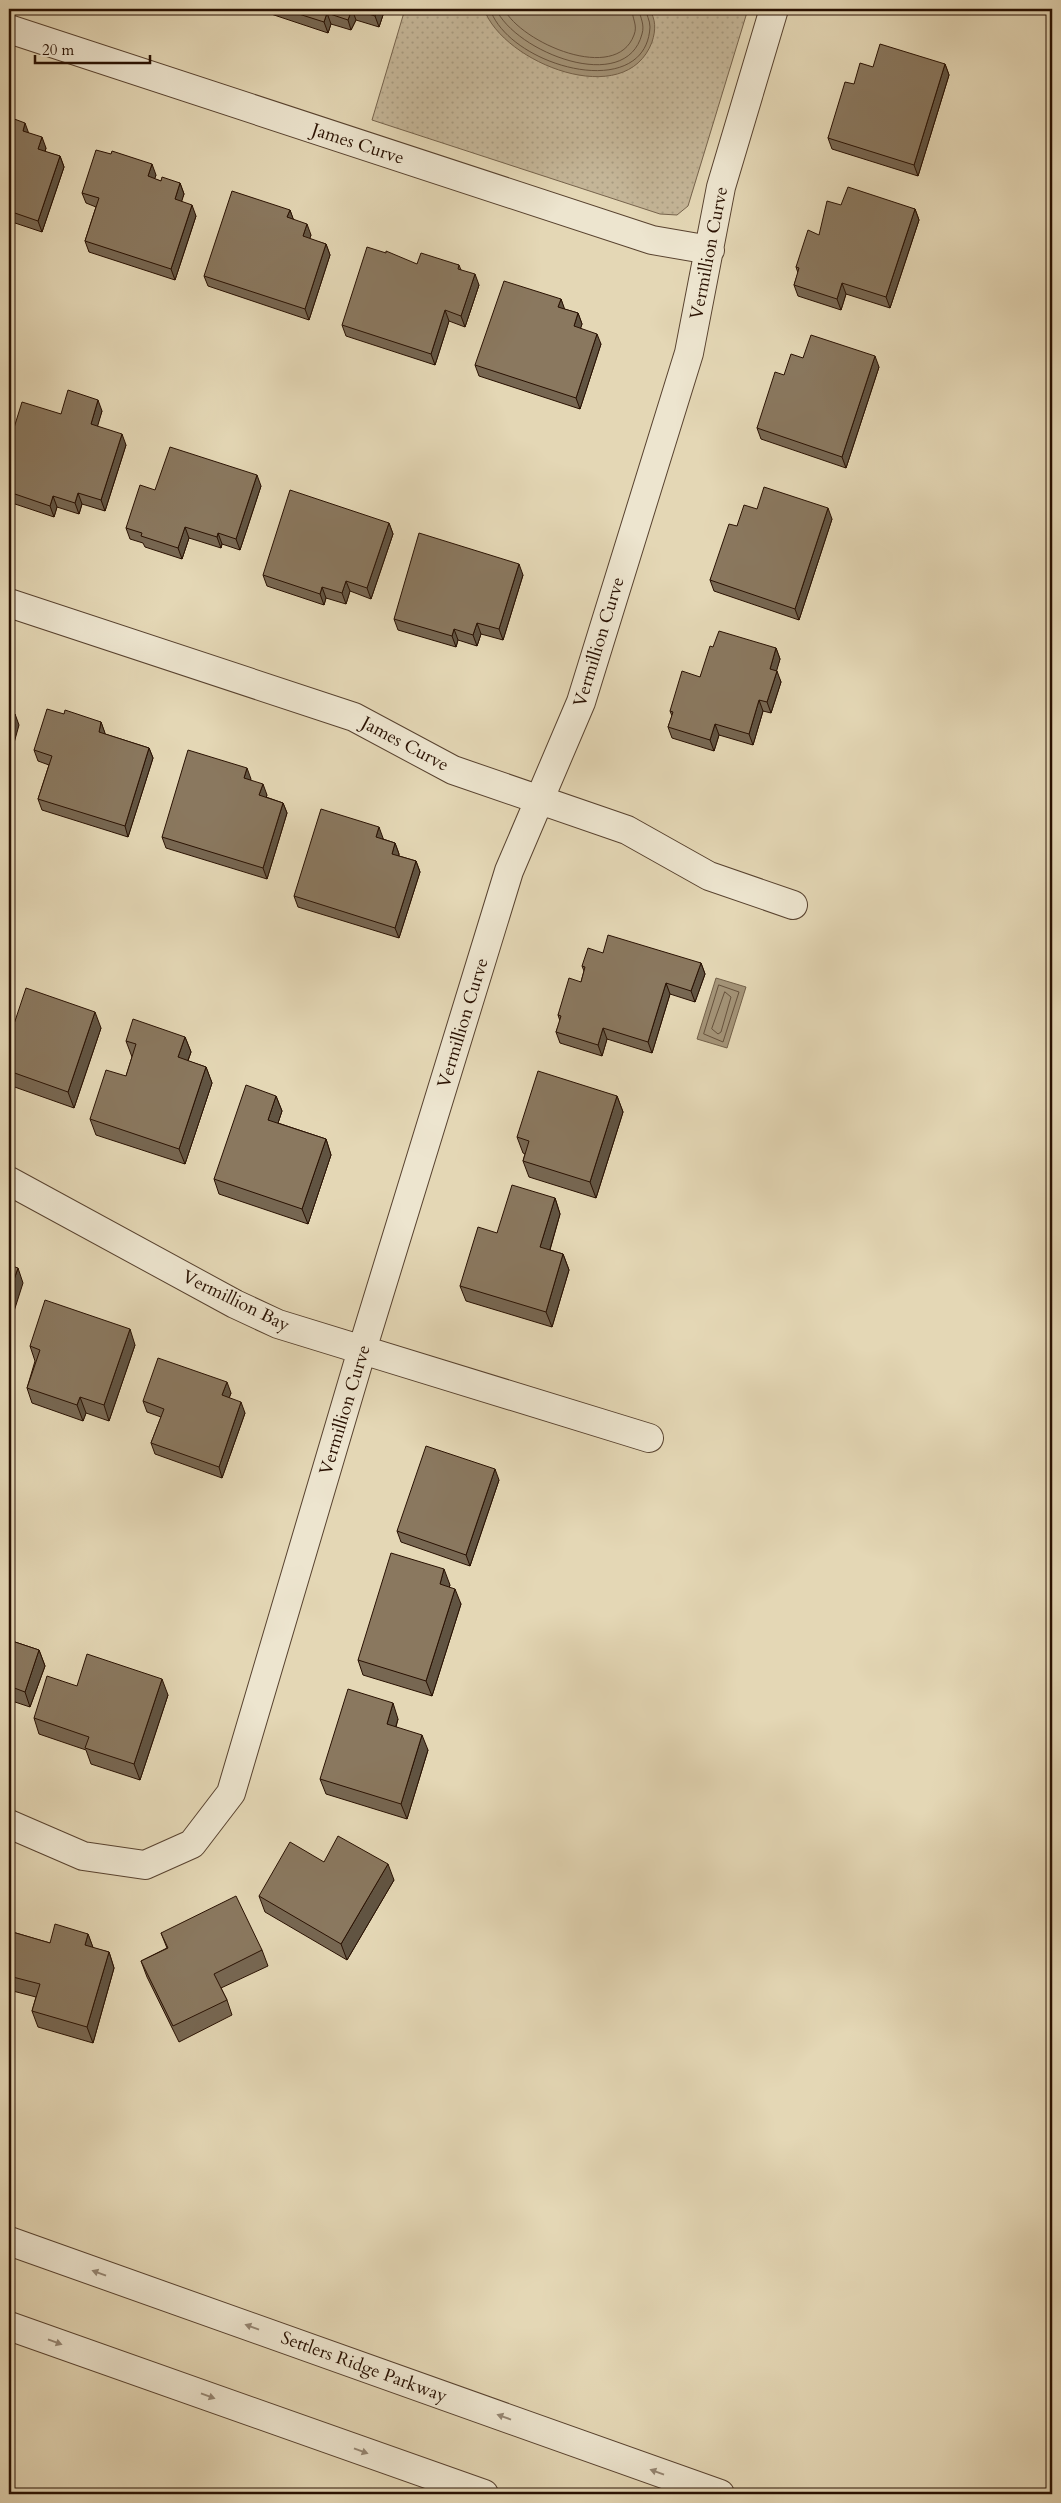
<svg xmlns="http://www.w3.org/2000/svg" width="1061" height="2503" viewBox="0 0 1061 2503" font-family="Cardo,serif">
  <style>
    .green { fill: url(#green-dots); stroke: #76634c }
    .water { fill: #a49478; stroke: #736049 }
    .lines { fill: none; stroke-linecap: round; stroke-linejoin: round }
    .shore { stroke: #66523d; stroke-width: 1 }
    .minor-casing { stroke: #58422f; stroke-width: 30 }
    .minor { stroke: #ede5cf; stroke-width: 28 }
    .wall { fill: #776752; stroke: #291102 }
    .shaded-wall { fill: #615442; stroke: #291102 }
    .building { fill: #8a785f; stroke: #291102 }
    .oneway { fill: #958673 }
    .labels { text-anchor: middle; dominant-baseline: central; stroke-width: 4; stroke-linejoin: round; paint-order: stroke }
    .street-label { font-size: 18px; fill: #291102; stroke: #ede5cf }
  </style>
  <defs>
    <pattern id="green-dots" width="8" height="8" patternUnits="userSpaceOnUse" patternTransform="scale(1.25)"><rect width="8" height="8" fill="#c4b597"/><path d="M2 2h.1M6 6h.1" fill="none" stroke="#a89b80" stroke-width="1.8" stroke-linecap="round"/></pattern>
  </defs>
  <rect width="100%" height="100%" fill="#e4d7b5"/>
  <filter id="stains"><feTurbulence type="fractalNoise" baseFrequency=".004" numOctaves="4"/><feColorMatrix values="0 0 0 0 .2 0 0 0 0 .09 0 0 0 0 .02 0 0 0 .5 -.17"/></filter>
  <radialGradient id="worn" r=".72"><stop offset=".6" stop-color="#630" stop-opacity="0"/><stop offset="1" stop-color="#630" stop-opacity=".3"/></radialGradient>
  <path class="green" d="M405,9h343l-60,197 -11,9 -17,-1 -288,-94z"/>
  <path class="water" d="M484,9h165c7,10 7,21 3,33 -26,70 -149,21 -168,-33z
    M716,978l30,9 -19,61 -30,-9z"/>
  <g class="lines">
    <path class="shore" d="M490,9c19,58 156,95 160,18 0,-7 -4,-12 -4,-18
      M496,9c19,43 130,87 146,25 3,-10 -2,-16 -3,-25
      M504,9c17,34 112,75 130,26 4,-10 -2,-16 -2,-26
      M719,985l20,7 -16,50 -19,-8z
      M725,992l6,5 -10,35 -3,2 -6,-5z"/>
    <defs>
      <path id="minor" d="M9,29l643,211 58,10
        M9,603l345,114 99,53 174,60 82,46 84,29
        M9,1181l226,123 43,20 371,114
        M9,1824l74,32 62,9 47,-21 39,-51 131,-443 147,-479 72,-169 108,-349 32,-166 53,-178
        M9,2241l711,253
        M9,2326l475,168"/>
    </defs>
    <use href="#minor" class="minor-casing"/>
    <use href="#minor" class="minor"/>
  </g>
  <path class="wall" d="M269,9h116l-6,18 -23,-7 -5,10 -20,-6 -3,9 -57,-19z
    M945,64l4,11 -31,101 -86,-27 -4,-11 26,-54z
    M9,117l20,16 17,15 -1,4 15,4 4,11 -22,65 -33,-11z
    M156,175l-2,4 7,2 19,2 4,11 -3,7 15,15 -21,64 -86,-28 -4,-11 11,-34 -10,-4 -4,-10z
    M841,205l74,4 4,11 -29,88 -44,-14 -5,16 -43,-14 -4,-11 4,-12 -2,-6z
    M290,210l3,9 18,16 -2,4 17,5 4,11 -21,65 -101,-34 -4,-10z
    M417,264l42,1 2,5 18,15 -14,42 -16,-6 -14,44 -89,-29 -4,-11z
    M561,299l3,10 14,4 4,11 -2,4 21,16 -21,65 -101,-33 -4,-11z
    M803,358l76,9 -33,101 -85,-29 -4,-11 27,-53z
    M102,411l-5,15 29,19 -21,66 -23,-7 -3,10 -22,-7 -3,10 -45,-15v-58l52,-30z
    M261,486l-21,64 -18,-6 -1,4 -32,-10 -7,21 -37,-12 -2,-4 -13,-4 -4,-11 29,-38z
    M757,509l75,10 -33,101 -85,-29 -4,-11 27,-54z
    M389,523l4,11 -22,65 -21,-8 -4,13 -20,-6 -2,7 -57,-19 -4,-11z
    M523,575l-20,65 -22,-6 -4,12 -19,-6 -2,7 -58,-17 -4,-11z
    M713,647l63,1 4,11 -4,12 5,11 -10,31 -8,-2 -10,34 -34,-10 -5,16 -42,-13 -4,-11 4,-11 -2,-5 30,-34z
    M64,714l37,8 4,12 44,14 4,10 -25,79 -86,-27 -4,-11 11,-34 -11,-4 -4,-11z
    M251,779l-1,1 17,15 -1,2 17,6 4,10 -20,66 -101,-31 -4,-11z
    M383,838v1l12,4 4,11v2l17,5 4,11 -21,66 -101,-31 -4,-11z
    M603,953l98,10 4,11 -10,28 -25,-8 -18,59 -45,-14 -5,17 -42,-13 -4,-11 4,-11 -2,-6 23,-33 3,-11 -2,-5z
    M101,1028l-27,80 -65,-23v-56l3,1z
    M185,1037l6,15 -3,9 18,6 6,16 -27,81 -89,-29 -6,-16 36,-43 6,-19 -6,-16z
    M276,1096l6,15 -4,12 48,16 5,16 -23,69 -89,-30 -5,-15z
    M617,1096l6,16 -27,86 -67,-21 -6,-16 2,-7 -2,-1 -6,-16z
    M555,1198l5,16 -10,36 13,4 6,16 -17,57 -86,-26 -6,-15 37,-53z
    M135,1345l-26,76 -23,-8 -3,8 -51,-18 -5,-15 8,-27 -5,-15z
    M231,1393l-2,5 16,15 -23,65 -67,-24 -4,-11 10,-26 -14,-5 -4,-11z
    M499,1480l-29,86 -69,-24 -4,-11z
    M450,1585l-1,2 12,17 -29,92 -69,-21 -5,-15z
    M9,1640l30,10 6,16 -15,41 -21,-7z
    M77,1686l91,9 -28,85 -49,-16 -5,-14 -47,-16 -5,-16z
    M398,1719l-2,8 32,23 -21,69 -81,-25 -6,-15z
    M324,1862l70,18 -47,80 -82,-48 -6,-16z
    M9,1931l41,12 38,-9 5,14 16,4 5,16 -21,75 -55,-16 -6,-16 4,-14 -27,-7z
    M161,1933l101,17 6,16 -47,22 6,12 5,15 -53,27 -32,-65 -6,-16 26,-13z"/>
  <path class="shaded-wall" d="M352,9l4,11 -5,10 -3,-10z
    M377,9h8l-6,18 -4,-11z
    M327,13l4,11 -3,9 -4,-11z
    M945,64l4,11 -31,101 -4,-11z
    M25,123l4,11 -6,-3z
    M42,137l4,11 -4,12 -4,-11z
    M60,156l4,11 -22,65 -4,-11z
    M152,164l4,11 -4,12 -4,-11z
    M180,183l4,11 -5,16 -4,-11z
    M192,205l4,11 -21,64 -4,-11z
    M915,209l4,11 -29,88 -4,-11z
    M290,210l4,11 -7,-4z
    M307,224l4,11 -4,12 -4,-11z
    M326,244l4,11 -21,65 -4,-11z
    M475,274l4,11 -14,42 -4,-11z
    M842,283l4,11 -5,16 -4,-11z
    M561,299l4,11 -7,-3z
    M445,310l4,11 -14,44 -4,-11z
    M578,313l4,11 -4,13 -4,-11z
    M597,334l4,10 -21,65 -4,-11z
    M875,356l4,11 -33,101 -4,-11z
    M98,400l4,11 -7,24 -4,-11z
    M122,434l4,11 -21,66 -4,-11z
    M257,475l4,11 -21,64 -4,-11z
    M78,493l4,11 -3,10 -4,-11z
    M53,496l4,11 -3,10 -4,-11z
    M828,508l4,11 -33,101 -4,-11z
    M389,523l4,11 -22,65 -4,-11z
    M185,527l4,11 -7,21 -4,-11z
    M218,533l4,11 -1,4 -4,-11z
    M519,564l4,11 -20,65 -4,-11z
    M346,581l4,10 -4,13 -4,-11z
    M322,587l4,11 -2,7 -4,-11z
    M477,623l4,11 -4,12 -4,-11z
    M454,629l4,11 -2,7 -4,-11z
    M776,648l4,11 -6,21 -4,-11z
    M777,671l4,11 -10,31 -4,-11z
    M759,700l4,11 -10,34 -4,-11z
    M15,714l4,11 -10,36v-25z
    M101,722l4,11 -2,9 -4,-10z
    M715,724l4,11 -5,16 -4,-11z
    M149,748l4,10 -25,79 -3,-11z
    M247,768l4,11 -3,10 -4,-11z
    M263,784l4,11 -4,11 -4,-11z
    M283,803l4,10 -20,66 -4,-11z
    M379,827l4,11 -3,10 -4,-11z
    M395,843l4,11 -3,11 -4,-11z
    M416,861l4,11 -21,66 -4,-10z
    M701,963l4,11 -10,28 -4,-11z
    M666,983l4,11 -18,59 -4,-11z
    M95,1012l6,16 -27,80 -6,-16z
    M603,1028l4,11 -5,17 -4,-11z
    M185,1037l6,15 -8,21 -5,-16z
    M206,1067l6,16 -27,81 -6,-15z
    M276,1096l6,15 -8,24 -6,-15z
    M617,1096l6,16 -27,86 -6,-16z
    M326,1139l5,16 -23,69 -6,-15z
    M555,1198l5,16 -14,49 -6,-16z
    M563,1254l6,16 -17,57 -6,-15z
    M18,1268l5,15 -14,44v-33z
    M130,1329l5,16 -26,76 -5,-16z
    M227,1382l4,11 -5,13 -4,-11z
    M80,1397l6,16 -3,8 -6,-16z
    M241,1402l4,11 -23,65 -3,-11z
    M495,1469l4,11 -29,86 -4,-11z
    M444,1569l6,16 -5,14 -5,-15z
    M455,1589l6,15 -29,92 -6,-15z
    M39,1650l6,16 -15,41 -5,-15z
    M162,1679l6,16 -28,85 -6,-16z
    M393,1703l5,16 -6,20 -5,-15z
    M422,1735l6,15 -21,69 -6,-15z
    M388,1864l6,16 -47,80 -6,-16z
    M88,1934l6,16 -9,-5z
    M109,1952l5,16 -21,75 -6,-16z"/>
  <path class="building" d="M283,9h94l-2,7 -23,-7 -4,11 -21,-7 -3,9z
    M880,44l65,20 -31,101 -86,-27 17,-56 9,2 6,-21 13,4z
    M9,117l16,6 -2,8 19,6 -4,12 22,7 -22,65 -29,-10z
    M96,150l15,4 1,-3 40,13 -4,12 13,5 1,-4 18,6 -5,16 17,6 -21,64 -86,-28 14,-43 -17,-5z
    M848,187l67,22 -29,88 -44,-14 -5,16 -43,-14 5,-17 -3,-1 12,-37 11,5 8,-34 14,4z
    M232,191l58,19 -3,7 20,7 -4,12 23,8 -21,65 -101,-33z
    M367,247l19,6v-2l31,13 4,-11 38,12 -1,4 17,5 -14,42 -16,-6 -14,44 -89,-29z
    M504,281l57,18 -3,8 20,6 -4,13 23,8 -21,64 -101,-33z
    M811,335l64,21 -33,101 -85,-29 18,-56 9,3 7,-21 12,4z
    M68,390l30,10 -7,24 31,10 -21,66 -23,-7 -3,10 -22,-7 -3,10 -41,-14v-48l13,-42 39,12z
    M170,447l87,28 -21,64 -18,-6 -1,4 -32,-10 -7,21 -37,-12 1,-3 -16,-5 14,-43 15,5z
    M764,487l64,21 -33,101 -85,-29 19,-56 8,2 7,-21 13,4z
    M290,490l99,33 -22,65 -21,-7 -4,12 -20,-6 -2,7 -57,-19z
    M419,533l100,31 -20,65 -22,-6 -4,12 -19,-6 -2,7 -58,-17z
    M719,631l57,17 -6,21 7,2 -10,31 -8,-2 -10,34 -34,-10 -5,16 -42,-13 5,-15 -3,-1 12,-40 18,6 10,-31 3,1z
    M47,709l17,5 1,-4 36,12 -2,10 50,16 -24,78 -87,-27 14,-43 -18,-6z
    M9,713l6,1 -6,22z
    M188,750l59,18 -3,10 19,6 -4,11 24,8 -20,65 -101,-31z
    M321,809l58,18 -3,10 19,6 -3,11 24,7 -21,67 -101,-32z
    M608,935l93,28 -10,28 -25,-8 -18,59 -45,-14 -5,17 -42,-13 5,-16 -3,-1 11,-37 12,4 4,-15 -3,-1 6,-18 15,5z
    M26,988l69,24 -27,80 -59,-21v-42l3,1z
    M133,1019l52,18 -7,20 28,10 -27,82 -89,-30 16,-49 20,6 10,-32 -10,-3z
    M538,1071l79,25 -27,86 -67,-21 6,-20 -12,-4z
    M246,1085l30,11 -8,24 58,19 -24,70 -88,-30z
    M512,1185l43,13 -15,49 23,7 -17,58 -86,-26 18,-59 19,6z
    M9,1265l9,3 -9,26z
    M45,1300l85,29 -26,76 -24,-8 -3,8 -50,-17 13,-38 -10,-4z
    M158,1358l69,24 -5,13 19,7 -22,65 -68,-24 13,-34 -21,-8z
    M426,1446l69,23 -29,86 -69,-24z
    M391,1553l53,16 -4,15 15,5 -29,92 -68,-21z
    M9,1640l30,10 -14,42 -16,-6z
    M87,1654l75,25 -28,85 -49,-16 4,-11 -55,-19 13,-42 30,10z
    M348,1689l45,14 -6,21 35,11 -21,69 -81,-25z
    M338,1836l50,28 -47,80 -82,-48 31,-54 34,20z
    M236,1896l26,54 -48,24 13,26 -54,26 -32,-65 27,-13 -7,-15z
    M55,1924l33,10 -3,11 24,7 -22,75 -55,-16 8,-27 -31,-8v-45l41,12z"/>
  <defs><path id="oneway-solid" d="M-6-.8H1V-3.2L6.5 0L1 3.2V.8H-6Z" transform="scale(1.25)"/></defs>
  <g class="oneway">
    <use href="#oneway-solid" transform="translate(99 2273) rotate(-160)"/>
    <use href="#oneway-solid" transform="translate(252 2327) rotate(-160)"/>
    <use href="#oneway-solid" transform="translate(55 2342) rotate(20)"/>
    <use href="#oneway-solid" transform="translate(208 2396) rotate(20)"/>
    <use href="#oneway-solid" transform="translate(504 2417) rotate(-160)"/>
    <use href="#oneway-solid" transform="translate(361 2451) rotate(20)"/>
    <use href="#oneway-solid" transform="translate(657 2472) rotate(-160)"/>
  </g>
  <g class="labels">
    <g class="street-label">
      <text transform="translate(358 144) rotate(18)">James Curve</text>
      <text transform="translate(709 253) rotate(-79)">Vermillion Curve</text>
      <text transform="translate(599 642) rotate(-73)">Vermillion Curve</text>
      <text transform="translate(405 744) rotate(28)">James Curve</text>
      <text transform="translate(463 1023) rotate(-73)">Vermillion Curve</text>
      <text transform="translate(236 1301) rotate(26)">Vermillion Bay</text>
      <text transform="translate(345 1410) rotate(-73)">Vermillion Curve</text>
      <text transform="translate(364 2367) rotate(20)">Settlers Ridge Parkway</text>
    </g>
  </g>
  <rect width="1061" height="2503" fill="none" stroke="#e4d7b5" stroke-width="30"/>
  <rect x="10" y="10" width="1041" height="2483" fill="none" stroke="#291102" stroke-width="2.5"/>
  <rect x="15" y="15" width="1031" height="2473" fill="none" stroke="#291102"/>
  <path d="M35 55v8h115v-8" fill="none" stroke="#291102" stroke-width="2.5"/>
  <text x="42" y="55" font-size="15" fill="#291102" stroke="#ede5cf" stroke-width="4" paint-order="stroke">20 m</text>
  <rect width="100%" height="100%" filter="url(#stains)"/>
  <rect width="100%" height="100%" fill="url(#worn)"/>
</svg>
